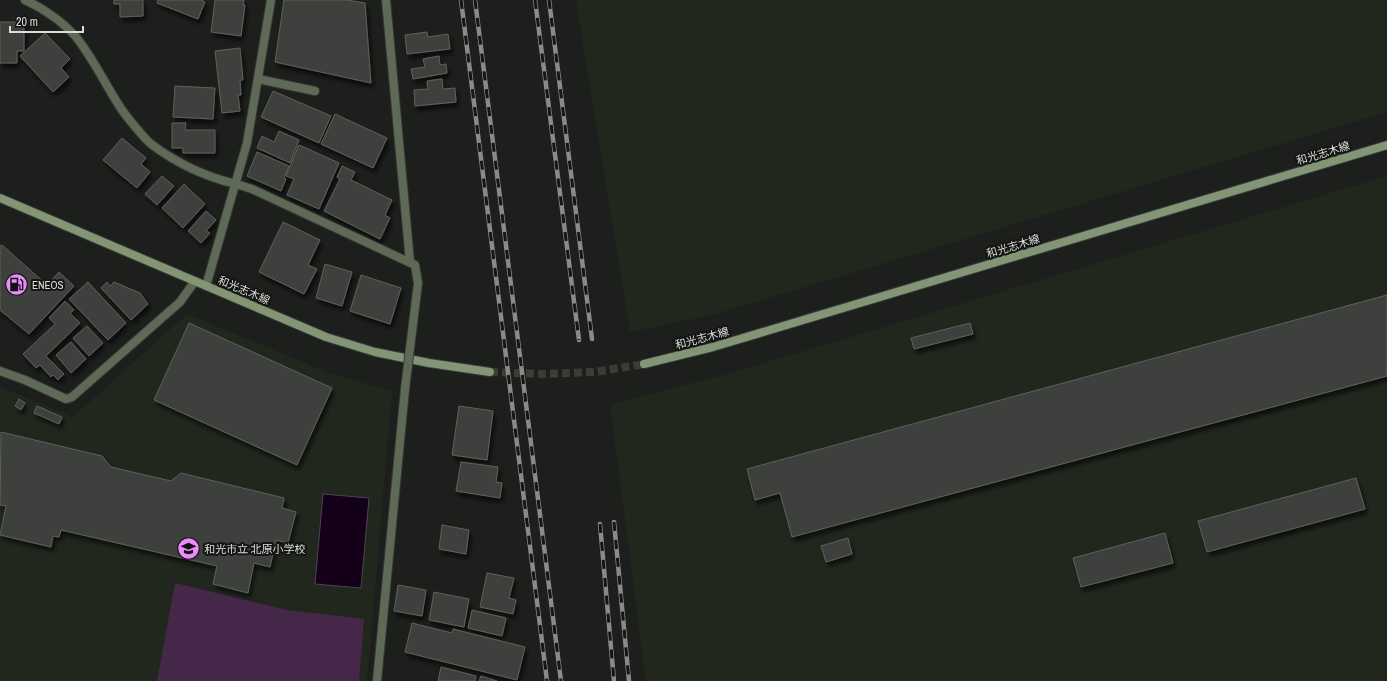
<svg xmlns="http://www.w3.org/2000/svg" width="1387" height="681" viewBox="0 0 1387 681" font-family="'Archivo Narrow','Noto Sans JP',sans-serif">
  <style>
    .built { fill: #22271e }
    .green { fill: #452749 }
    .water { fill: #140018; stroke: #504252 }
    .building { fill: #3d403c; stroke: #5e615c; filter: url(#shadow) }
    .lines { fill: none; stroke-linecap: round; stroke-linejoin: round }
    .secondary-tunnel { stroke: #3a3c38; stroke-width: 8; stroke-dasharray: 8 4; stroke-linecap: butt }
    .lane-casing { stroke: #383a37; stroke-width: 10 }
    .street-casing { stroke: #383a37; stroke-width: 10 }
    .secondary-casing { stroke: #383a37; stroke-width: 10 }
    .lane { stroke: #5f6a56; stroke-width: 8 }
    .street { stroke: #5f6a56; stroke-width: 8 }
    .secondary { stroke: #849576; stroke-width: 8 }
    .rail-casing { stroke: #898b88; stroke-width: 4.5 }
    .rail { stroke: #141613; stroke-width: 3; stroke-dasharray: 9; stroke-linecap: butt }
    .lane-bridge-casing { stroke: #383a37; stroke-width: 10; stroke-linecap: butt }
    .lane-bridge { stroke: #5f6a56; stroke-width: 8 }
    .labels { text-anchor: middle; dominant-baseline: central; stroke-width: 4; stroke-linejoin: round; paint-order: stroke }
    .street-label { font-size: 11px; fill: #dcddda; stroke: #141613 }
    .poi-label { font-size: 11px; fill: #dcddda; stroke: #141613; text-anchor: start }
  </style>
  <defs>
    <filter id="shadow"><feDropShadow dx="2.5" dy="4.5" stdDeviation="2" flood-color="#0009"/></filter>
  </defs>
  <rect width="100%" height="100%" fill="#1d1f1c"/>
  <path class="built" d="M576,0h811v112l-675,203 -82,17z
    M1387,176v505h-741l-36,-277 110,-28 111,-33z
    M187,314l145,60 60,17 -25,290h-367v-294l73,30z"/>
  <path class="green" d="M175,583l112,27 77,9 -5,62h-202z"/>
  <path class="water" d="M323,494l46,4 -8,90 -46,-4z"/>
  <path class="building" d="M114,0h29v16l-23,1v-13h-6z
    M158,0h43l4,2 -7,17 -41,-16z
    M215,0h29l-1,5h2l-4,31 -30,-4z
    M284,0h63l18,3 6,80 -96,-21z
    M0,22h24v29h-7v12h-17z
    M427,32l1,5 20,-3 2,15 -43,5 -2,-19z
    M45,33l25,26 -9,9 8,9 -16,15 -33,-36z
    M240,48l3,32h-3l1,15h-3l2,16 -18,2 -7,-62z
    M439,56l1,9 6,-1 1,9 -34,6 -2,-10 14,-2 -2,-8z
    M442,79l1,10 12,-1 1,14 -41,4 -1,-16 14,-1 -1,-8z
    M175,86l40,2 -2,31 -40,-2z
    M273,91l58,25 -12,27 -58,-26z
    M335,114l52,24 -14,30 -52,-24z
    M172,123h14l-1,7h30v23h-32v-5h-11z
    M279,131l20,9 -9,23 -33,-15 5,-12 12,6z
    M122,138l24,20 -5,6 9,8 -13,16 -34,-28z
    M299,145l40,18 -20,46 -32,-14 7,-16 -8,-3z
    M257,152l32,14 -5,12 2,1 -5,12 -34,-15z
    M342,166l13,6 -4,8 41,20 -7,15 5,3 -10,21 -56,-28 16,-32 -3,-2z
    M162,176l12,10 -17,19 -12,-11z
    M184,184l21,20 -22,24 -21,-20z
    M206,211l10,9 -10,11 4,2 -9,10 -13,-12z
    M283,222l37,18 -12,25 9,4 -13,25 -45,-22z
    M2,245l45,40 12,-13 15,14 -45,48 -29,-24v-64z
    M325,264l27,8 -10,34 -26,-8z
    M361,275l40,13 -11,36 -40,-13z
    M88,282l38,41 -18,17 -39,-41z
    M107,282l3,4 4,-4 26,11 8,11 -17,16 -30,-32z
    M1387,295v81l-595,161 -12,-44 -25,7 -8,-31z
    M65,301l9,9 -4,3 10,10 -34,33 18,18 -6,6 -5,-5 -2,2 -11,-12 -4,3 -13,-14 32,-30 -6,-6z
    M189,323l143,65 -35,77 -143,-65z
    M970,323l3,11 -59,15 -3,-11z
    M87,326l16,17 -14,13 -16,-18z
    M71,342l15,17 -15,14 -15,-18z
    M19,399l6,4 -4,7 -6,-4z
    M37,406l25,11 -3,7 -25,-11z
    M459,406l34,5 -6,49 -35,-5z
    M1,432l101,24 9,11 60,14 10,-8 103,25 -2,10 14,4 -8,31 -12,-3 -6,27 -16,-4 -6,30 -35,-9 4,-18 -156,-36 -2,7 -6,-1 -2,11 -51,-12 6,-29 -6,-1z
    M461,462l37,5 -2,15 6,1 -2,15 -44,-7z
    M1356,478l9,31 -158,43 -9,-31z
    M442,525l27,5 -3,24 -27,-5z
    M1165,533l8,30 -92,24 -8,-29z
    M848,538l4,16 -26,8 -5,-16z
    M487,573l27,5 -5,20 7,2 -3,14 -33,-7z
    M398,585l28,5 -4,26 -28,-5z
    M434,592l35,7 -5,28 -35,-7z
    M472,610l34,8 -4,18 -34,-8z
    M412,623l40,10 1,-4 72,18 -8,33 -112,-28z
    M441,667l35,9 -1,5h-37z
    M481,676l16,5h-18z"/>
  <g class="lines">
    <path class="secondary-tunnel" d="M490,372l54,2 51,-2 49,-8"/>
    <defs>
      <path id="lane" d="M386,0l24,262
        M258,79l57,12
        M236,184l16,5 163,76 3,18 -6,49
        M377,681l28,-292"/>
      <path id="street" d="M25,0c18,8 38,22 51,37 17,21 29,47 44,70 5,8 24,31 31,37 24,18 55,33 85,40
        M206,286l41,-143 24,-143
        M0,371l25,9 41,19 6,-2 108,-95 15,-21"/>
      <path id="secondary" d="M0,198l326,139 49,15 54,11 61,9
        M644,364l69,-17 674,-202"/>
    </defs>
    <use href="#lane" class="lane-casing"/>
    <use href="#street" class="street-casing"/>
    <use href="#secondary" class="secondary-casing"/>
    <use href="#lane" class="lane"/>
    <use href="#street" class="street"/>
    <use href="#secondary" class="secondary"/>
    <defs>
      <path id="rail" d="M461,0l86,681
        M475,0l86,681
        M535,0l44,340
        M549,0l43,339
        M614,522l15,159
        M600,524l14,157"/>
    </defs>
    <use href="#rail" class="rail-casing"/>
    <use href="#rail" class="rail"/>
    <defs>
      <path id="lane-bridge" d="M405,389l7,-57"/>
    </defs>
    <use href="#lane-bridge" class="lane-bridge-casing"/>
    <use href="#lane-bridge" class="lane-bridge"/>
  </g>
  <defs>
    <symbol id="fuel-disc" viewBox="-11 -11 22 22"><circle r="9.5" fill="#ec8cfb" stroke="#141613"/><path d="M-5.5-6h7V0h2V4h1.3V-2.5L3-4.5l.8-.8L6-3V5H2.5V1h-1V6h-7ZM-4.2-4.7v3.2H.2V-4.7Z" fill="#111"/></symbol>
    <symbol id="school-disc" viewBox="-11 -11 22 22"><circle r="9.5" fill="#ec8cfb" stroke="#141613"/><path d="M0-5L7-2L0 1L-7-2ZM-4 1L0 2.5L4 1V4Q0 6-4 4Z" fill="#111"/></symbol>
  </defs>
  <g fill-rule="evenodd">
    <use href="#fuel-disc" x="4" y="272" width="25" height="25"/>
    <use href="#school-disc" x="176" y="536" width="25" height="25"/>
  </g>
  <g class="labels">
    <g class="street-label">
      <text transform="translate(1323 153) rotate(-17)">和光志木線</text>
      <text transform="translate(1013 246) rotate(-17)">和光志木線</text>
      <text transform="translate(244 290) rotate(23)">和光志木線</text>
      <text transform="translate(702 338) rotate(-15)">和光志木線</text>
    </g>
    <g class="poi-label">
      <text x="32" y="285">ENEOS</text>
      <text x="204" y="549">和光市立 北原小学校</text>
    </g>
  </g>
  <path d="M10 26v6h73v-6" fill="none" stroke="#dcddda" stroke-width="2"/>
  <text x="16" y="26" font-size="12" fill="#dcddda" stroke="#141613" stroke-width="3" paint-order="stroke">20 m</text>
</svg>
